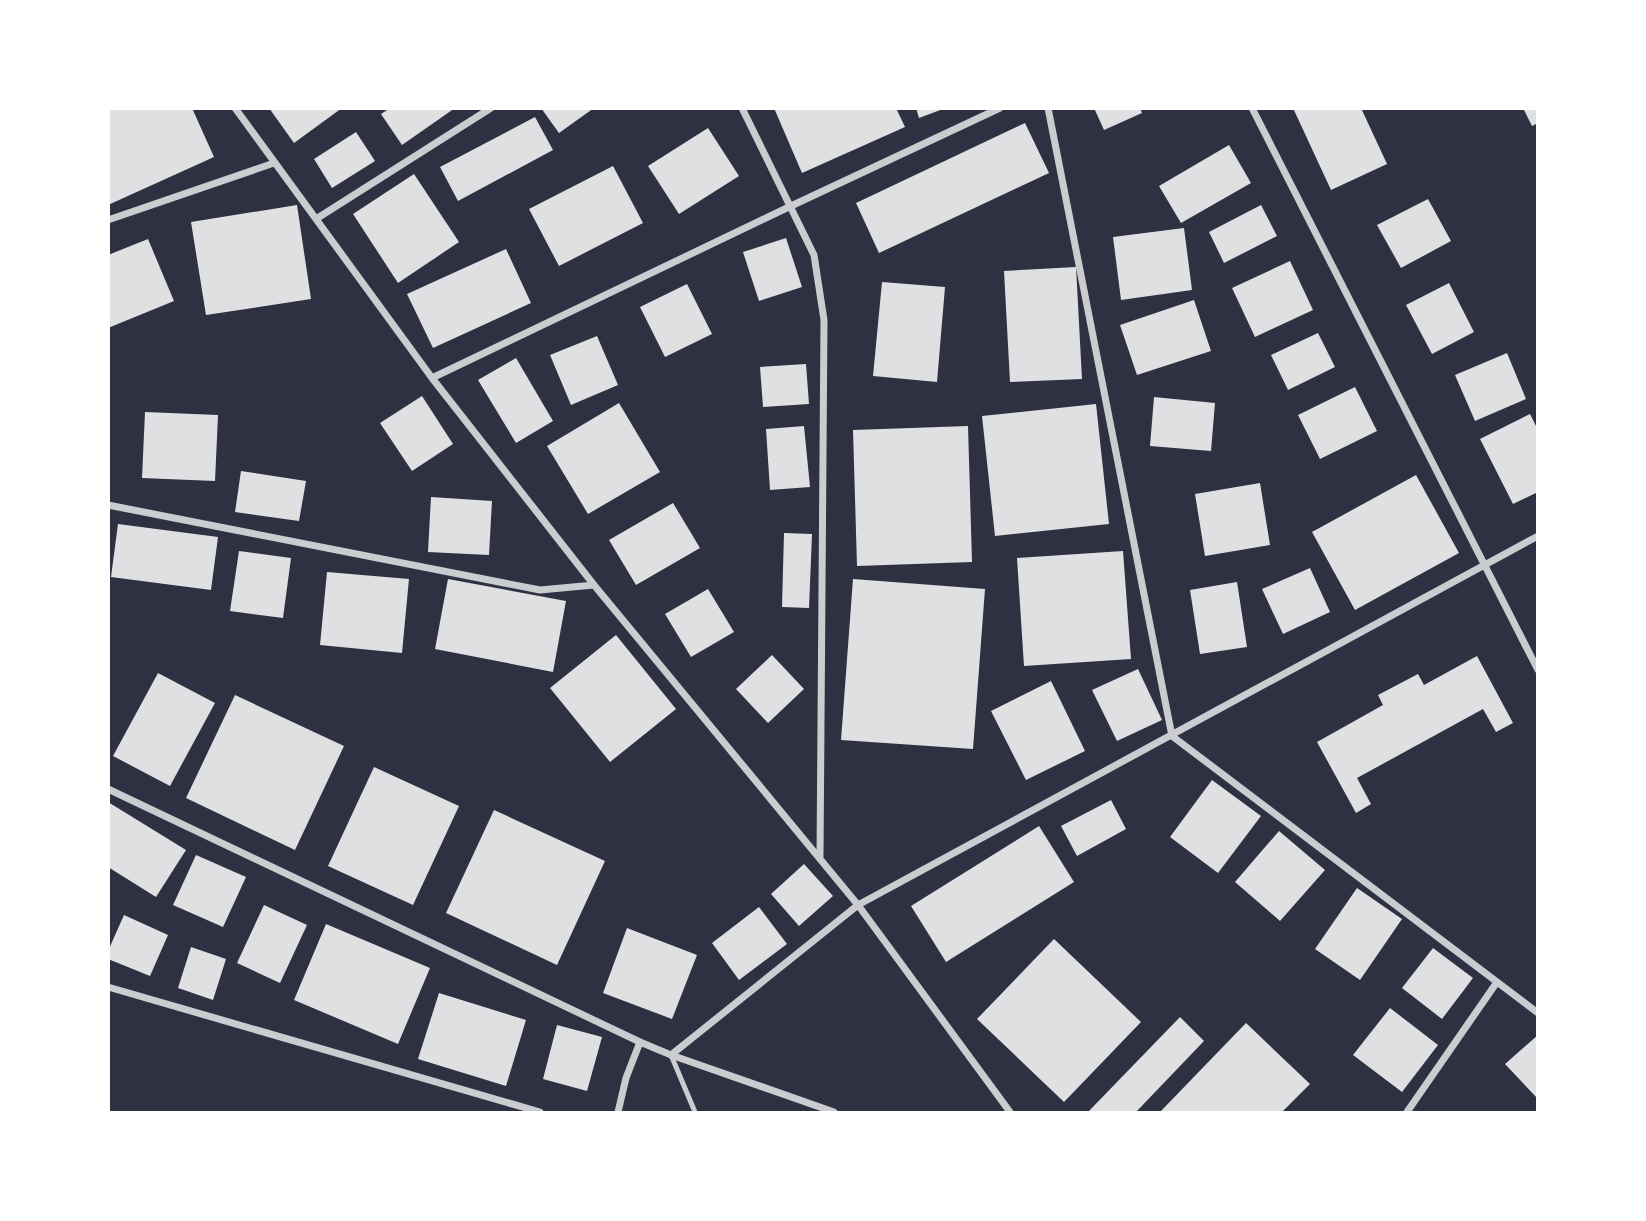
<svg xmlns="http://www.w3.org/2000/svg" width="1646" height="1221" viewBox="0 0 1646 1221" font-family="'Sofia Sans Condensed',sans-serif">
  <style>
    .building { fill: #e0e0e3 }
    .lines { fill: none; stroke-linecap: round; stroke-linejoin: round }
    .service { stroke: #caccd0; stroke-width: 5 }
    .minor { stroke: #caccd0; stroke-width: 7 }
  </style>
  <rect width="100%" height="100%" fill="#2d3142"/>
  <path class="building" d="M108,108h84l22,49 -106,48z
    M269,108h73l-48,35z
    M390,108h65l-53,37 -21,-31z
    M541,108h53l-35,25z
    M774,108h122l9,19 -103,46z
    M916,108h27v1l-24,9z
    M1094,108h46l2,5 -38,17z
    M1293,108h68l26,56 -56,26z
    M1523,108h15v15l-6,3z
    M535,117l18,33 -95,51 -18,-34z
    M1025,123l24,50 -170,80 -23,-50z
    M708,128l31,48 -60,38 -31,-48z
    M356,132l19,29 -43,27 -18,-29z
    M1229,145l22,38 -70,40 -22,-37z
    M613,166l30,57 -84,43 -30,-57z
    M414,174l45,68 -61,41 -45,-69z
    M1428,199l23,42 -50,27 -24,-43z
    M297,205l14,94 -105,16 -15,-93z
    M1261,205l16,31 -53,27 -15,-31z
    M1184,228l8,62 -71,10 -8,-63z
    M786,238l16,49 -43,14 -16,-49z
    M148,239l26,62 -66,27v-73z
    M506,249l25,54 -98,45 -26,-54z
    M1290,261l23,49 -58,27 -23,-49z
    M1076,267l6,112 -72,3 -6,-111z
    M882,282l63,5 -8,95 -64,-6z
    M1449,283l25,49 -42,22 -26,-49z
    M687,284l25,50 -47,23 -25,-50z
    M1194,300l17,51 -74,24 -17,-50z
    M1318,333l17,34 -47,23 -17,-35z
    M597,336l21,49 -47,20 -21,-50z
    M1507,353l19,46 -51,22 -20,-46z
    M516,358l37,63 -37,22 -38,-63z
    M806,364l3,40 -46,3 -3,-40z
    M1355,387l22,44 -57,28 -22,-44z
    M422,396l31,48 -41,27 -32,-48z
    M1154,397l61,6 -4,48 -61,-5z
    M619,403l41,69 -72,42 -41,-68z
    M1096,404l13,120 -114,12 -13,-120z
    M145,412l73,3 -3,66 -73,-3z
    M1530,414l8,16v62l-25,12 -33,-65z
    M804,426l6,61 -40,3 -4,-61z
    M968,426l4,136 -115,4 -4,-136z
    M241,471l65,10 -7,40 -64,-9z
    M1416,475l43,78 -104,57 -43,-78z
    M1260,483l10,62 -65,11 -10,-62z
    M431,497l61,4 -3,54 -61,-3z
    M673,503l27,45 -64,37 -27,-45z
    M118,524l100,13 -7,53 -100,-13z
    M784,533l28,1 -3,74 -27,-1z
    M239,551l52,7 -8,60 -53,-7z
    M1123,551l8,108 -107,7 -7,-108z
    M1310,568l20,44 -47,22 -21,-45z
    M327,572l82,7 -7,74 -82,-8z
    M448,579l118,22 -13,71 -118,-23z
    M853,579l132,10 -12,160 -132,-9z
    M1237,582l10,65 -47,7 -10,-64z
    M708,589l26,43 -43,25 -26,-43z
    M616,635l60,74 -66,53 -60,-74z
    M772,655l32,34 -36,34 -32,-34z
    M1477,656l36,67 -17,9 -13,-23 -126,69 14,26 -15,9 -39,-71 66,-37 -5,-10 40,-21 6,11z
    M1138,669l24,51 -45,21 -25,-51z
    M158,673l57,30 -45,83 -57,-30z
    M1051,681l34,70 -59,29 -35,-69z
    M235,695l109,51 -49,104 -109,-52z
    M374,767l85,39 -46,99 -85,-39z
    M1212,780l49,36 -43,57 -48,-36z
    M1111,800l15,29 -49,27 -16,-30z
    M108,802l78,48 -30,47 -48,-30z
    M494,810l111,51 -48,104 -111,-52z
    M1039,826l35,56 -128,80 -35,-56z
    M1279,831l46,39 -45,51 -45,-39z
    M196,855l50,22 -23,50 -50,-22z
    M804,864l29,32 -34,30 -28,-32z
    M1357,888l45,31 -42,61 -45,-31z
    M264,905l43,20 -27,58 -43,-20z
    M759,907l28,37 -48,36 -27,-37z
    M124,915l44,20 -18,41 -42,-17v-8z
    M326,924l104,44 -32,76 -104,-44z
    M627,928l70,27 -25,64 -69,-26z
    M1054,939l87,83 -77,80 -87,-83z
    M191,947l35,12 -13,41 -35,-12z
    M1433,948l40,30 -31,41 -40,-31z
    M439,993l87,27 -20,66 -88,-27z
    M1390,1008l48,37 -36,47 -49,-37z
    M1180,1017l24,24 -68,71h-48z
    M1246,1023l64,61 -28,28h-122z
    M557,1025l45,12 -15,54 -44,-12z
    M1538,1035v64l-33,-35z"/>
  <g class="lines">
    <path class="service" d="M671,1055l24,57"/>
    <path class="minor" d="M235,108l197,270 162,207 264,320 152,207
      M742,108l72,147 10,65 -4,537
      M1048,108l124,628 366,277
      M1252,108l286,562
      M316,219l175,-111
      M108,220l166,-57
      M432,378l359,-172 209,-98
      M108,505l432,85 54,-5
      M108,789l532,253 31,13 163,57
      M108,987l432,125
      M671,1055l187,-150 680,-369
      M618,1112l8,-34 14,-36
      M1407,1112l90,-130"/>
  </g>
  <rect width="1646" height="1221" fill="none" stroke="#ffffff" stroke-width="220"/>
</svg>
